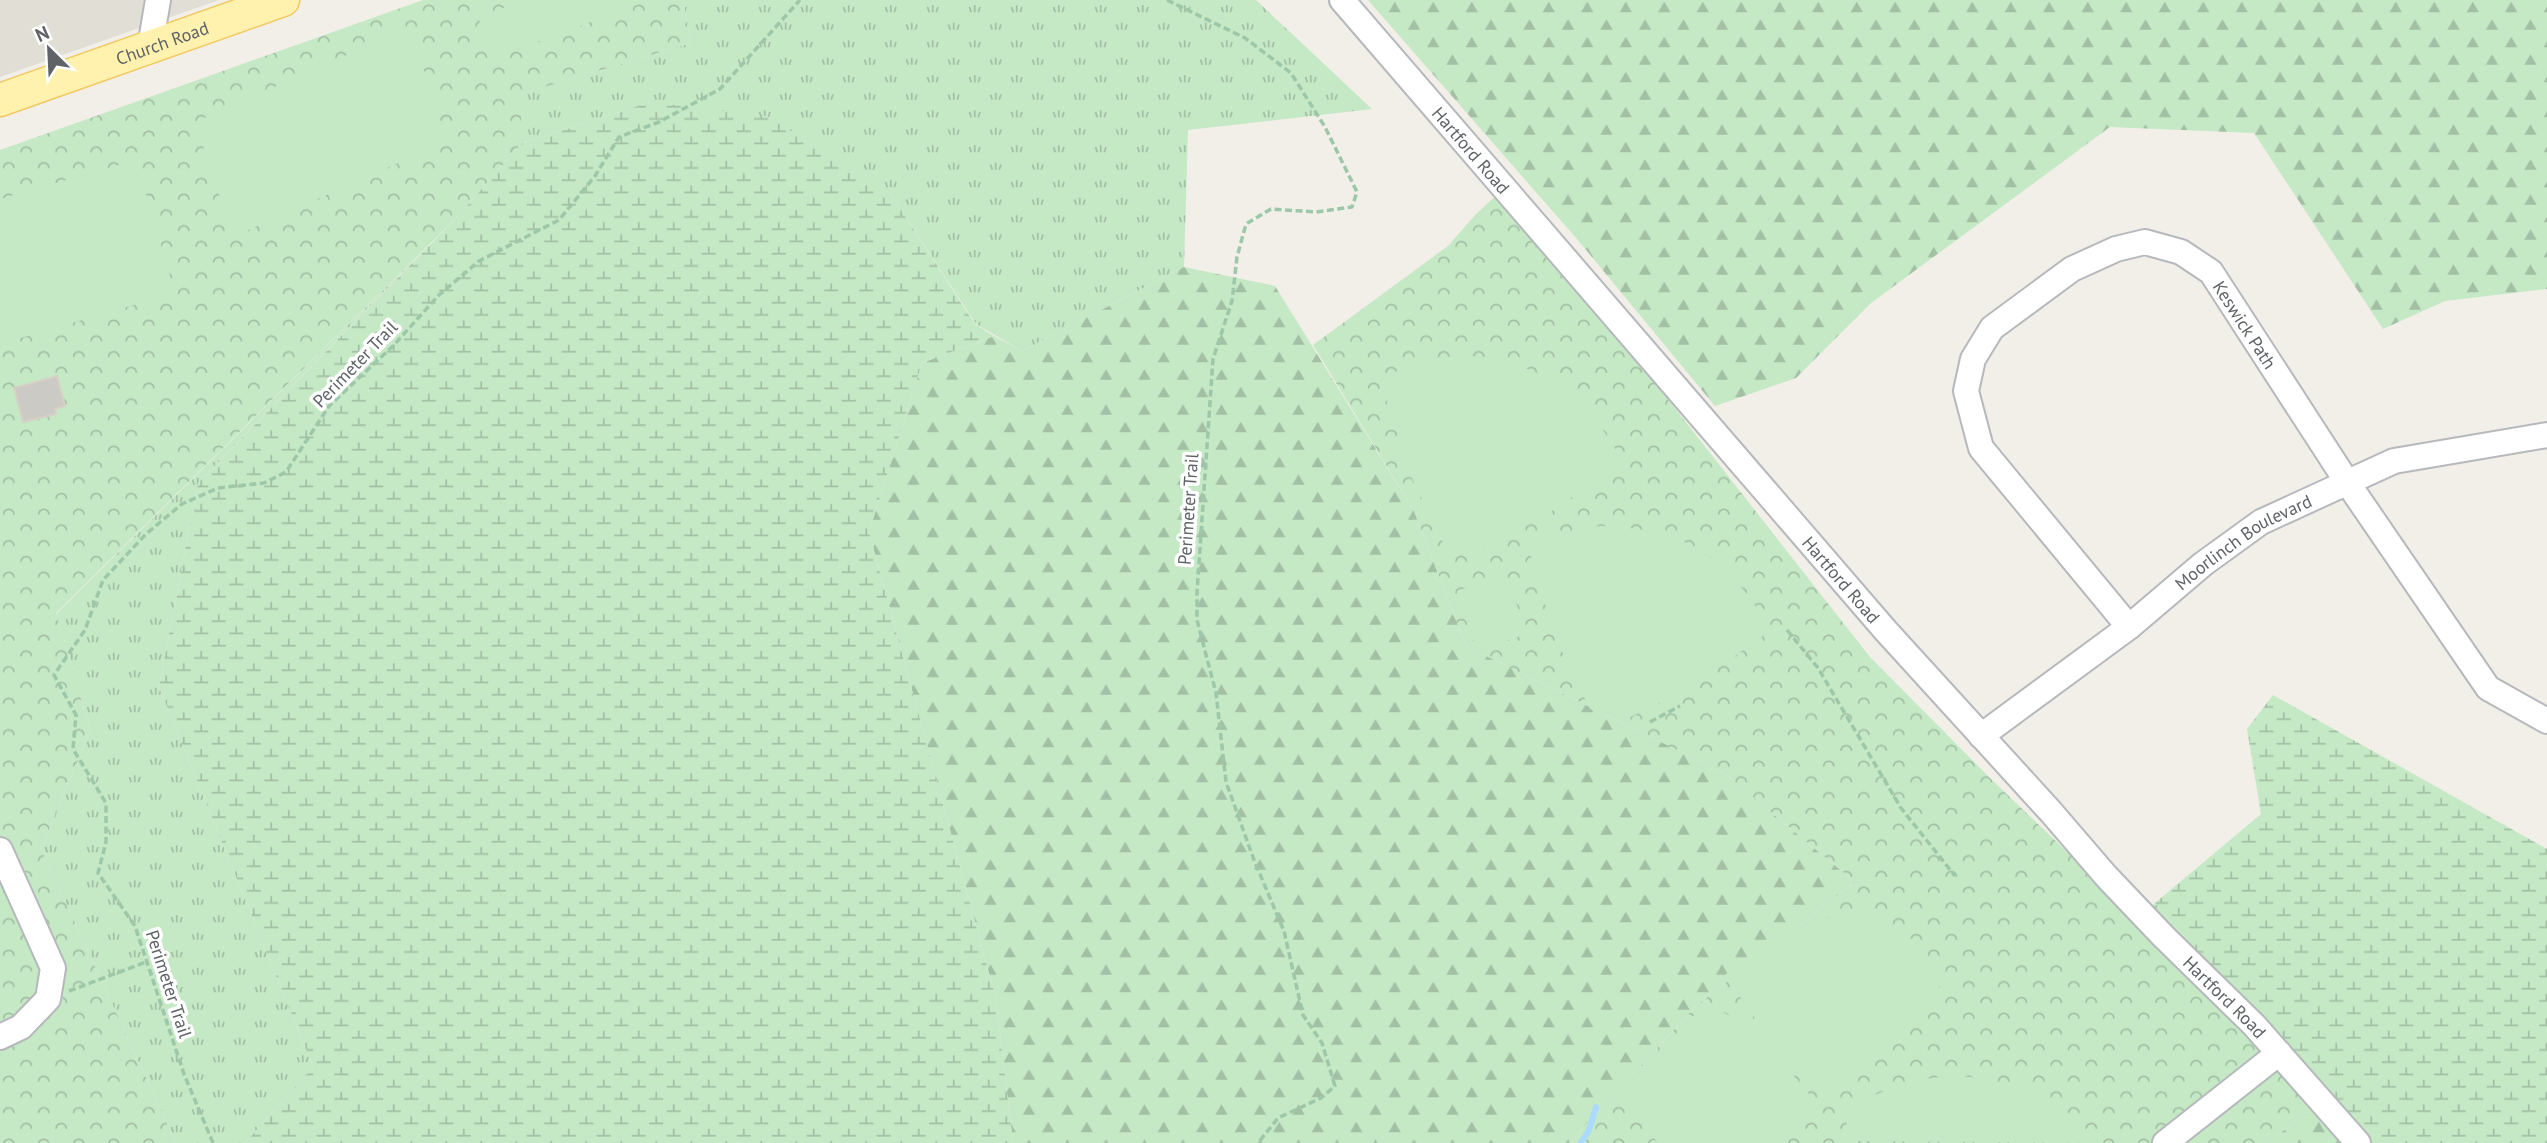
<svg xmlns="http://www.w3.org/2000/svg" width="2547" height="1143" viewBox="0 0 2547 1143" font-family="'PT Sans',sans-serif">
  <style>
    .education { fill: #e1ded6 }
    .grass { fill: url(#grass-tufts) }
    .forest { fill: url(#forest-firs) }
    .wetland { fill: url(#wetland-marsh) }
    .park { fill: url(#park-crowns) }
    .pitch { fill: #c5e8c5 }
    .lines { fill: none; stroke-linecap: round; stroke-linejoin: round }
    .stream { stroke: #aadaff; stroke-width: 6 }
    .building { fill: #cccac5; stroke: #d6d1c6; stroke-width: 2 }
    .minor-casing { stroke: #b5b8bc; stroke-width: 28 }
    .major-casing { stroke: #f2c960; stroke-width: 35 }
    .path { stroke: #9cc7a9; stroke-width: 3.5; stroke-dasharray: 7 3.5; stroke-linecap: butt }
    .minor { stroke: #fff; stroke-width: 24 }
    .major { stroke: #fff2af; stroke-width: 32 }
    .labels { text-anchor: middle; dominant-baseline: central; stroke-width: 7; stroke-linejoin: round; paint-order: stroke }
    .street-label { font-size: 18px; fill: #5f6368; stroke: #fff }
  </style>
  <defs>
    <pattern id="grass-tufts" width="24" height="20" patternUnits="userSpaceOnUse" patternTransform="scale(1.75)"><rect width="24" height="20" fill="#c5e8c5"/><path d="M3 7l-1-3M5 7V3M7 7l1-3M15 17l-1-3M17 17v-4M19 17l1-3" fill="none" stroke="#a3c0a4"/></pattern>
    <pattern id="forest-firs" width="22" height="20" patternUnits="userSpaceOnUse" patternTransform="scale(1.75)"><rect width="22" height="20" fill="#c5e8c5"/><path d="M5 1l3.5 6h-7zM16 11l3.5 6h-7z" fill="#a3c0a4"/></pattern>
    <pattern id="wetland-marsh" width="20" height="14" patternUnits="userSpaceOnUse" patternTransform="scale(1.75)"><rect width="20" height="14" fill="#c5e8c5"/><path d="M1 5h8M5 5V1M11 12h8M15 12V8" fill="none" stroke="#a3c0a4"/></pattern>
    <pattern id="park-crowns" width="20" height="18" patternUnits="userSpaceOnUse" patternTransform="scale(1.75)"><rect width="20" height="18" fill="#c5e8c5"/><path d="M2 6a3 3 0 1 1 6 0M12 15a3 3 0 1 1 6 0" fill="none" stroke="#a3c0a4"/></pattern>
  </defs>
  <rect width="100%" height="100%" fill="#f1efe8"/>
  <path class="education" d="M0,0h219l-219,77z"/>
  <path class="grass" d="M683,0h573l116,109 -184,21 -4,137 -162,84 -46,-27 -86,-131 -240,-91 -129,42 -1,-50 171,-51z
    M432,242l-234,241 -39,204 154,380 -68,76h-69l-135,-294 49,-120 -34,-115z"/>
  <path class="forest" d="M1368,0h1179v289l-102,12 -62,28 -129,-196 -144,-6 -239,176 -75,75 -81,28 -138,-167z
    M1184,267l91,19 139,225 52,135 258,127 131,109 -159,124 -127,137h-556l-17,-144 -127,-467 53,-169 72,-27 28,15z
    M2325,1099l39,44h-97z"/>
  <path class="wetland" d="M650,102l117,14 123,77 85,131 19,12 -72,27 -53,169 127,467 17,144h-768l68,-76 -154,-380 39,-204 259,-266 64,-73z
    M2273,695l274,154v294h-183l-209,-240 106,-89 -14,-85z"/>
  <path class="park" d="M423,0h260l8,43 -170,51v50l-64,73 -401,396 34,116 -49,120 135,294h-176v-993z
    M1503,189l367,468 121,122 146,140 18,-16 170,196 -58,44h-698l127,-137 159,-124 -131,-109 -258,-127 -52,-135 -101,-166 135,-99 28,-32z"/>
  <path class="pitch" d="M525,0h123v1l-155,57 -15,-41z
    M410,27l37,114 -214,96 -38,-115z
    M136,160l39,133 -175,51v-145z
    M1460,355c80,5 125,38 163,107l-81,56 -76,37 -21,-8 -35,-73 -30,-94 35,-18z
    M1599,526c88,2 127,30 172,104l-82,59 -65,31 -34,-11 -35,-72 -27,-90 22,-10z
    M1506,574l21,60 -50,17 -20,-60z
    M1851,915c49,2 66,28 95,63l-55,69 -60,50 -8,1 -53,-58 -45,-65c37,-33 75,-57 126,-60z
    M1708,1008c34,2 88,70 110,97l-44,38h-116l-39,-46 72,-80z
    M1950,1076c59,0 104,23 142,67l-250,-2c5,-49 67,-61 108,-65z"/>
  <g class="lines">
    <path class="stream" d="M1581,1143l8,-13 7,-23"/>
  </g>
  <path class="building" d="M57,376l8,30 -10,3 1,5 -33,8 -9,-34z"/>
  <g class="lines">
    <defs>
      <g id="minor">
        <path id="s1" d="M1342,0l544,631 165,181 55,64 57,60 91,89 104,118"/>
        <path d="M150,47l8,-47"/>
        <path id="s2" d="M2129,627l-148,-179 -15,-57 7,-32 19,-31 80,-59 44,-20 29,-7 36,10 30,20 136,210 141,206 59,33"/>
        <path id="s3" d="M1981,736l148,-109 74,-63 58,-42 133,-61 153,-26"/>
        <path d="M0,850l53,118 -5,31 -27,28 -21,10"/>
        <path d="M2165,1143l114,-90"/>
      </g>
      <g id="major">
        <path id="s4" d="M0,100l283,-100"/>
      </g>
    </defs>
    <use href="#minor" class="minor-casing"/>
    <use href="#major" class="major-casing"/>
    <path class="path" d="M1167,0l78,38 46,35 34,54 32,65 -5,15 -36,5 -45,-3 -25,15 -9,33 -5,44 -19,58 -16,233v28l19,73 10,89 28,78 30,71 19,84 19,28 13,43 -14,12 -43,20 -20,25
      M1787,630l31,38 83,140 54,68
      M1650,722l30,-16
      M69,991l77,-29
      M213,1143l-29,-69 -49,-148 -37,-53 8,-31v-39l-33,-54 3,-34 -22,-40 31,-45 18,-50 43,-46 36,-30 36,-16 46,-5 22,-11 43,-66 64,-60 45,-50 41,-35 80,-41 36,-44 24,-39 40,-15 61,-33 80,-89"/>
    <use href="#minor" class="minor"/>
    <use href="#major" class="major"/>
  </g>
  <g class="labels">
    <g class="street-label">
      <text stroke="none"><textPath href="#s4" startOffset="172">Church Road</textPath></text>
      <text stroke="none"><textPath href="#s1" startOffset="198">Hartford Road</textPath></text>
      <text stroke="none"><textPath href="#s2" startOffset="674">Keswick Path</textPath></text>
      <text transform="translate(355 364) rotate(-46)">Perimeter Trail</text>
      <text transform="translate(1188 509) rotate(-86)">Perimeter Trail</text>
      <text stroke="none"><textPath href="#s3" startOffset="327">Moorlinch Boulevard</textPath></text>
      <text stroke="none"><textPath href="#s1" startOffset="765">Hartford Road</textPath></text>
      <text transform="translate(169 984) rotate(72)">Perimeter Trail</text>
      <text stroke="none"><textPath href="#s1" startOffset="1332">Hartford Road</textPath></text>
    </g>
  </g>
  <g transform="translate(49 49) rotate(336)" stroke="#ffffff" stroke-width="5" paint-order="stroke">
  <path d="M0-5L12 26L0 18L-12 26Z" fill="#5f6368"/>
  <text y="-10" font-size="19" font-weight="bold" text-anchor="middle" fill="#5f6368">N</text>
  </g>
</svg>
